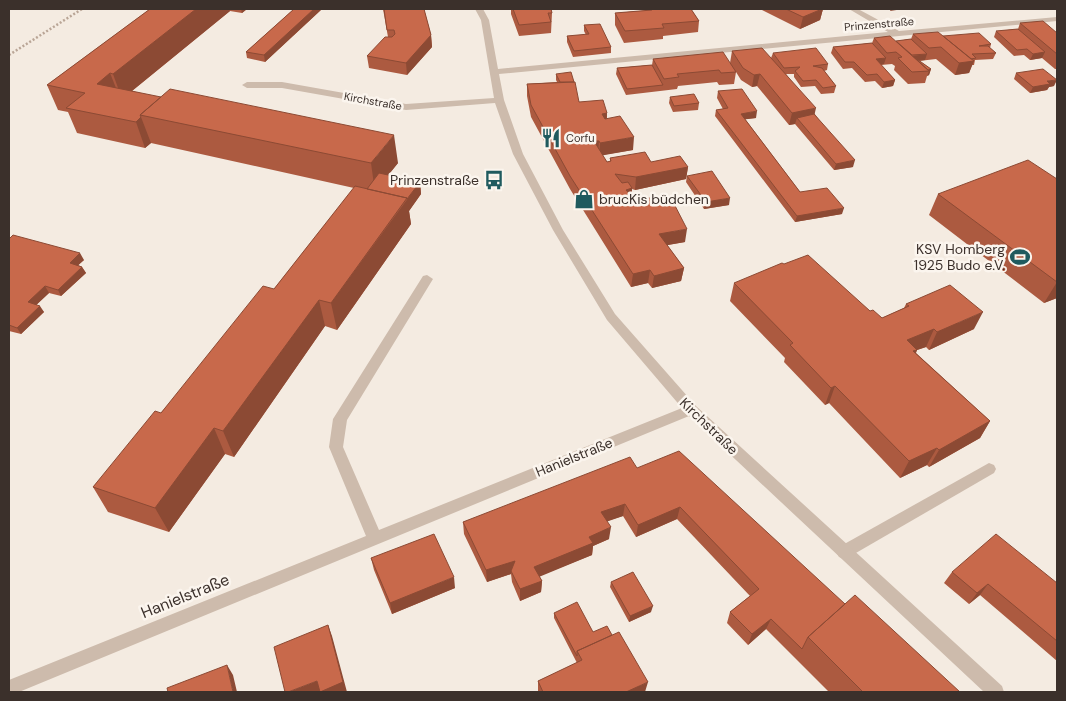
<svg xmlns="http://www.w3.org/2000/svg" width="1066" height="701" viewBox="0 0 1066 701" font-family="'DM Sans',sans-serif">
  <style>
    .lines { fill: none; stroke-linecap: round; stroke-linejoin: round }
    .path { stroke: #b9a596; stroke-width: 2.5; stroke-dasharray: 2 2; stroke-linecap: butt }
    .lane { fill: #cdbbac; fill-rule: evenodd }
    .street { fill: #cdbbac; fill-rule: evenodd }
    .wall { fill: #ac5a40 }
    .shaded-wall { fill: #8c4a34 }
    .building { fill: #c8694b; stroke: #8c4a34 }
    .labels { text-anchor: middle; dominant-baseline: central; stroke-width: 5; stroke-linejoin: round; paint-order: stroke }
    .far-street-label { font-size: 11px; fill: #3b302b; stroke: #fbf5ee }
    .far-poi-label { font-size: 11px; fill: #3b302b; stroke: #fbf5ee; text-anchor: start }
    .poi-label { font-size: 14px; fill: #3b302b; stroke: #fbf5ee; text-anchor: end }
    .street-label { font-size: 14px; fill: #3b302b; stroke: #fbf5ee }
    .near-street-label { font-size: 16px; fill: #3b302b; stroke: #fbf5ee }
  </style>
  <rect width="100%" height="100%" fill="#f4ebe1"/>
  <g class="lines">
    <path class="path" d="M9,55l73,-46"/>
    <path class="lane" d="M989,463l5,2 2,4 -2,4 -145,84 -5,2 -5,-2 -3,-5 3,-5z"/>
    <path class="street" d="M475,9h8l6,11 9,49 390,-37 -39,-23h9l41,22 158,-14v4l-558,53 5,26 19,54 40,76 52,84 81,92 306,280 2,6h-20l-295,-276 -670,276h-10v-12l357,-144 -37,-89 4,-28 90,-143 4,-1 6,4 -86,141 -4,27 36,83 303,-122 -75,-88 -54,-90 -40,-76 -18,-51 -89,7 -124,-22h-35l-5,-3 5,-3h35l124,22 88,-6 -13,-78z"/>
  </g>
  <path class="wall" d="M150,9h97l-5,4 -12,-2 -98,80 266,72 -10,12 32,7 1,12 -12,17 2,13 -74,106 -12,-4 -91,131 -9,-3 -56,78 -61,-20 -15,-25 181,-198 80,-101 -203,-45 -6,5 -68,-15 -9,-21 -10,-2 -11,-25z
    M294,9h28l-57,53 -18,-4 -1,-6z
    M383,9h41l7,26 1,12 -25,28 -38,-7 -2,-12 21,-19z
    M511,9h40l1,4 -1,20 -32,3 -8,-22z
    M651,9h40l8,12 -1,11 -35,4v3l-39,4 -9,-18v-12l35,-3z
    M760,9h63l-3,11 -20,9z
    M1020,23l37,10v36h-2l-13,-11 -12,2 -6,-5 -10,1 -20,-19 2,-6 22,-2z
    M584,25l27,22v6l-38,4 -6,-15v-6l19,-1 -2,-4z
    M913,34l30,2 48,8 -1,4 6,5 -3,6 -18,1 -1,5h-2l-3,8 -14,2 -19,-16 -17,2 12,8 -2,6 -2,1 -2,7 -17,1 -14,-14 1,-4 -3,-2 -11,1 14,15 -2,6 -11,2 -7,-7 -10,1 -13,-14 -9,1 -12,-16 2,-6 39,-4 2,-5 22,3 15,-2z
    M732,51l39,7 2,-5 55,11 -1,6 -3,1 12,15 -2,7 -13,1 -6,-8 -14,1 -7,-10v-3h-8l67,93 -19,3 -39,-46 -6,1 -32,-39 -5,1 -11,-7 -5,-8 -2,12 -15,1 -2,-3 -39,4 -1,3 -51,6 -10,-21 1,-6 35,-3 1,-6 77,4z
    M1016,73l38,13 -5,1 -2,3 -17,3 -16,-14z
    M556,74l23,28 28,11v6l26,31 -31,5 5,7 3,-1v-3l41,4 37,5 -2,12 -51,11 -3,-1v6l4,6 49,41 -18,3 17,23 -3,13 -29,7 -4,-5 -17,4 -61,-98 -39,-72 -4,-21v-12l30,-2 -1,-2z
    M718,91l38,27 -11,1 55,73 42,22 -47,8 -80,-106 1,-6 7,-1 -6,-11z
    M670,97l29,6 -1,7 -25,2 -4,-9z
    M687,176l42,29 -25,4 -18,-27z
    M1057,179v119l-13,5 -115,-88 9,-21z
    M9,239l75,21 -6,5 4,2 4,6 -25,23 -12,-3 -13,12 8,7 -23,22 -12,-3z
    M734,283l136,28 12,7 22,-10 2,-4 68,25 -45,21 -3,-3 -9,3 -1,3 74,68 -10,17 -51,29 -2,-2 -27,13 -71,-75 -4,2 -41,-43 1,-4 -55,-57z
    M637,468l208,136 115,88h-131l-63,-63 -18,16 -21,-22 3,-11 20,-16 -73,-77 -41,18 -13,-21 -16,5 2,18 -16,7 -1,9 -53,21 3,5 -1,11 -21,9 -8,-19 -1,-8 -24,8 -23,-48 -1,-12z
    M371,558l84,30 -63,26 -18,-44z
    M952,572l105,11v78l-77,-66 -11,9 -25,-21z
    M611,582l40,30 -22,10 -19,-35z
    M554,613l39,19 52,60h-107v-11l39,-18 -23,-45z"/>
  <path class="shaded-wall" d="M196,9h33l1,2 -108,88 -9,-25z
    M241,9h6l-5,4z
    M314,9h8l-57,53 -1,-7z
    M823,9l-3,11 -20,9 3,-12z
    M891,9h12l-13,2z
    M431,35l1,12 -25,28 -1,-12z
    M1045,52l-3,6 -12,2 3,-6z
    M927,54l-2,6 -15,2 2,-6z
    M886,58l-2,6 -10,2 2,-7z
    M974,61l-5,12 -14,2 4,-12z
    M931,69l-2,6 -2,1 2,-5 -9,1z
    M110,73l10,25 -23,-14z
    M760,74l-3,12 -5,1 2,-12z
    M895,80l-2,6 -11,2 2,-6z
    M1057,80l-3,6 -5,1 -2,3 -17,3 3,-6 14,-6z
    M816,108l-3,13 -16,-3 -2,6 -6,1 3,-12z
    M757,111l-1,7 -16,2 1,-6z
    M607,113l-1,12 -4,-11z
    M141,117l10,26 -6,5 -9,-26z
    M394,135l4,28 -23,29 -4,-29z
    M634,137l-1,13 -34,6 1,-13z
    M594,141h5l-1,12z
    M855,160l-2,7 -19,3 2,-6z
    M688,167l-2,12 -51,11 1,-13z
    M420,182l1,12 -12,17 2,13 -74,106 -6,-27z
    M632,188l-1,13 -5,-11z
    M730,198l-1,7 -25,4 2,-7z
    M844,208l-2,6 -47,8 2,-6z
    M687,229l-2,13 -28,5 2,-13z
    M80,253l4,7 -11,10 -3,-7z
    M82,267l4,6 -25,23 -3,-6z
    M684,268l-3,13 -29,7 2,-12z
    M650,270l-2,13 -17,4 2,-13z
    M1057,282v16l-13,5z
    M45,286l4,7 -17,16 -4,-7z
    M319,300l6,26 -91,131 -11,-26z
    M40,306l4,6 -23,22 -4,-6z
    M983,312l-9,17 -45,21 8,-18z
    M934,329l-8,18 -9,3 -8,17 -2,-27z
    M835,386l-6,17 -4,2 6,-17z
    M990,421l-10,17 -51,29 10,-17z
    M214,428l11,26 -56,78 -14,-24z
    M937,448l-10,17 -27,13 9,-17z
    M625,504l-2,12 -23,8 1,-12z
    M680,507l-3,12 -41,18 2,-12z
    M611,527l-2,12 -16,7 -1,9 -58,24v-12l55,-30z
    M515,561l-4,10v3l-24,8 -1,-12z
    M454,577l1,11 -63,26 -2,-11z
    M542,581l-1,11 -21,9v-12z
    M988,584l-8,11 -11,9 8,-11z
    M653,606l-2,6 -22,10 1,-6z
    M771,619l-5,10 -18,16 4,-11z
    M328,625l4,11 15,56h-27z
    M227,665l6,10 4,17h-4z
    M317,681l4,10 -3,1h-30z
    M648,682l-3,10h-19z"/>
  <path class="building" d="M150,9h46l-83,65 -3,-1 -13,11 64,13 -21,18 1,2 -5,5 -70,-14 19,-15 -38,-8z
    M294,9h20l-50,46 -18,-3z
    M384,9h40l7,26 -25,28 -39,-7 18,-19h7l3,-3 -1,-4h-7z
    M513,9h38l1,4h-4l3,9 -32,3z
    M652,9h39l8,12 -37,3 2,4 -39,3 -10,-18 37,-3z
    M786,9h36l-19,8z
    M1043,21l14,12v21l-37,-31z
    M600,24l11,23 -37,4 -7,-15 22,-2 -5,-9z
    M1018,29l27,23 -12,2 -6,-5 -10,1 -21,-19z
    M938,32l36,29 -15,2 -18,-16 -12,1 -16,-14z
    M979,33l12,11 -12,2h9l8,7 -24,1 4,4 -5,1 -28,-23z
    M890,36l39,35 -17,1 -14,-14 4,-1 -6,-5 -9,1 -13,-15z
    M911,39l16,15 -15,1 -16,-14z
    M872,43l14,15 -10,1 19,21 -11,2 -7,-8 -10,1 -13,-13h-9l-12,-15z
    M762,48l54,60 -24,5 -32,-39 -6,1 -11,-7 -11,-17z
    M816,48l12,16 -15,2 9,2 14,18 -13,2 -7,-8 -13,1 -8,-10 5,-4 -16,1 -11,-15z
    M723,52l13,20 -15,1 -2,-3 -42,4 2,3 -15,2 -11,-20z
    M914,57l17,12 -3,1z
    M652,65l11,20 -36,4 -10,-21z
    M1043,69l14,11 -10,1 3,3 -17,3 -17,-14z
    M571,72l3,10h-14l-4,-8z
    M575,82l4,20 24,-2 4,13 -5,1 3,5 15,-3 14,21 -34,6 -1,-2h-5l13,21 4,-1 -1,-3 35,-6 6,10 29,-6 8,11 -52,10 -21,-3 7,9 6,-1 4,6 -6,2 10,11 27,-6 7,1 17,33 -28,5 25,34 -30,8 -4,-6 -17,4 -63,-98 -39,-71 -4,-21z
    M170,89l224,46 -23,28 -231,-48z
    M742,89l15,22 -16,3 59,78 27,-4 17,20 -47,8 -81,-106 12,-2 -10,-17z
    M694,94l5,9 -25,3 -4,-9z
    M814,114l41,46 -19,4 -39,-46z
    M1028,160l29,19v103l-119,-88z
    M712,171l18,27 -24,4 -19,-26z
    M379,173l41,9 -13,17v-1l-40,-9z
    M355,186l52,12 -76,105 -12,-3 -96,131 -9,-3 -59,80 -62,-21 62,-76 6,2 102,-127 11,3z
    M13,235l67,18 -10,10 12,4 -24,23 -13,-4 -17,16 12,4 -23,22 -8,-3v-86z
    M808,255l62,56 3,-1 9,8 27,-12 -3,-2 44,-19 33,27 -46,20 -3,-3 -27,11 10,10 -4,1 77,70 -51,29 -2,-2 -28,13 -74,-75 -4,2 -41,-43 3,-2 -59,-60 48,-20 2,1z
    M679,451l166,153 -37,33 -6,12 -31,-30 -19,15 -22,-22 29,-23 -79,-82 -42,18 -13,-21 -24,8 10,15 -22,10 4,6 -59,24 8,14 -22,8 -9,-18 4,-10 -29,9 -23,-48 167,-65 7,11z
    M434,534l20,43 -64,26 -19,-45z
    M996,534l61,49v58l-69,-57 -11,9 -25,-21z
    M633,572l20,34 -23,10 -19,-34z
    M855,595l105,97h-97l-55,-55z
    M577,602l16,30 14,-6 5,9 -35,16v5l-23,-43z
    M328,625l15,57 -23,10 -3,-11 -29,11h-3l-11,-45z
    M619,632l29,50 -22,10h-83l-5,-11 44,-21 -5,-9z
    M227,665l6,27h-65l-1,-4z"/>
  <defs>
    <symbol id="restaurant-bare" viewBox="-9 -9 18 18"><path d="M-5-6h1v4h1v-4h1v4h1v-4h1v5L-1.5 .5V6h-2V.5L-5-1ZM5-6V6H3V1.5H1.5Q1.5-4 5-6Z" fill="#1f5a5e" stroke="#fbf5ee" stroke-width="2.5" paint-order="stroke"/></symbol>
    <symbol id="bus-bare" viewBox="-9 -9 18 18"><path d="M-5-6H5V4H4V6H2V4H-2V6H-4V4H-5ZM-3.5-4V0h7V-4ZM-3.5 1.2v1.5H-2V1.2ZM2 1.2v1.5H3.5V1.2Z" fill="#1f5a5e" stroke="#fbf5ee" stroke-width="2.5" paint-order="stroke"/></symbol>
    <symbol id="shop-bare" viewBox="-9 -9 18 18"><path d="M-5-2.5h2.3a2.7 3.5 0 0 1 5.4 0H5L5.5 6h-11ZM-1.5-2.5h3a1.5 2.3 0 0 0-3 0Z" fill="#1f5a5e" stroke="#fbf5ee" stroke-width="2.5" paint-order="stroke"/></symbol>
    <symbol id="stadium-bare" viewBox="-9 -9 18 18"><path d="M0-5a6.5 5 0 1 0 0 10a6.5 5 0 1 0 0-10ZM-3.5-1.8h7v3.6h-7Z" fill="#1f5a5e" stroke="#fbf5ee" stroke-width="2.5" paint-order="stroke"/></symbol>
  </defs>
  <g fill-rule="evenodd">
    <use href="#restaurant-bare" x="537" y="124" width="28" height="28"/>
    <use href="#bus-bare" x="480" y="166" width="28" height="28"/>
    <use href="#shop-bare" x="570" y="185" width="28" height="28"/>
    <use href="#stadium-bare" x="1006" y="243" width="28" height="28"/>
  </g>
  <g class="labels">
    <g class="far-street-label">
      <text transform="translate(879 24) rotate(-5)">Prinzenstraße</text>
      <text transform="translate(373 101) rotate(10)">Kirchstraße</text>
    </g>
    <g class="far-poi-label">
      <text x="566" y="138">Corfu</text>
    </g>
    <g class="poi-label">
      <text x="479" y="180">Prinzenstraße</text>
      <text x="599" y="199" text-anchor="start">brucKis büdchen</text>
      <text x="1005" y="249">KSV Homberg<tspan x="1005" dy="16">1925 Budo e.V.</tspan></text>
    </g>
    <g class="street-label">
      <text transform="translate(709 426) rotate(44)">Kirchstraße</text>
      <text transform="translate(574 457) rotate(-22)">Hanielstraße</text>
    </g>
    <g class="near-street-label">
      <text transform="translate(185 596) rotate(-22)">Hanielstraße</text>
    </g>
  </g>
  <rect width="1066" height="701" fill="none" stroke="#3b302b" stroke-width="20"/>
</svg>
